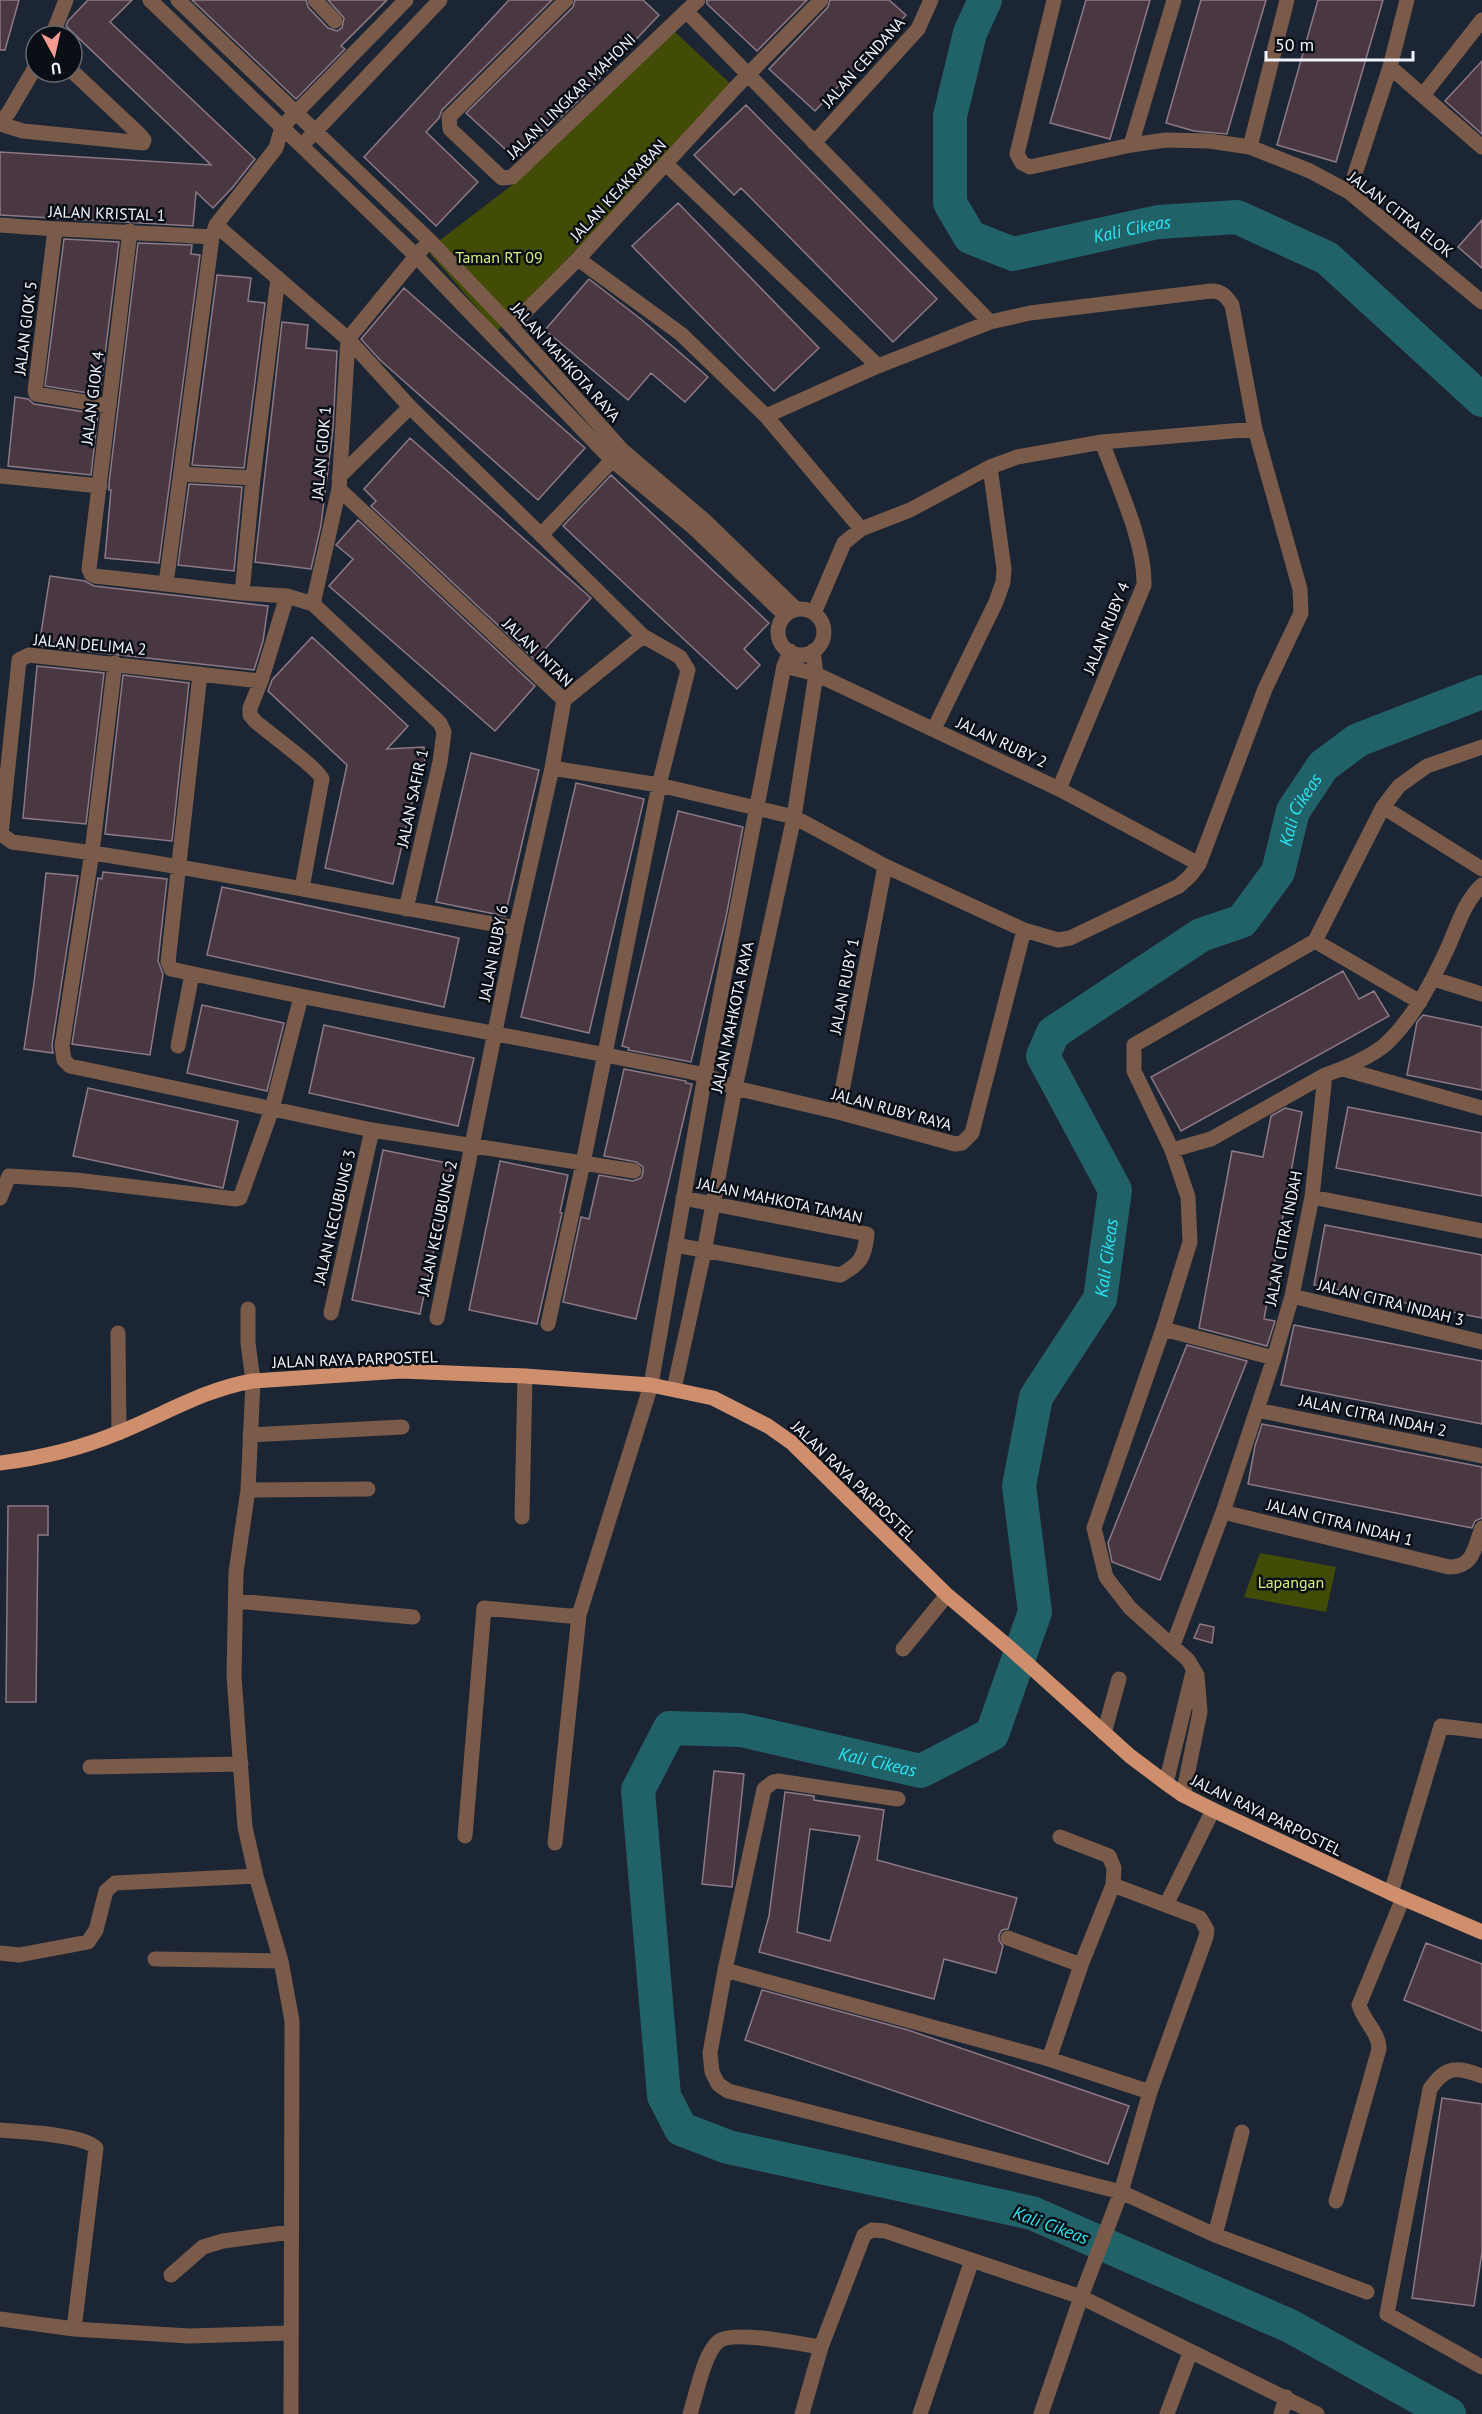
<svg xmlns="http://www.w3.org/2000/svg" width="1482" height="2414" viewBox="0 0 1482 2414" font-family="'PT Sans',sans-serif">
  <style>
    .green { fill: #434c07 }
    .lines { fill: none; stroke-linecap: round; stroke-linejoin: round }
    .river { stroke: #216268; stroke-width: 34 }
    .building { fill: #493742; stroke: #8d7985; stroke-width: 1.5; fill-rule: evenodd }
    .minor { stroke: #7a5b4a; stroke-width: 15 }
    .major { stroke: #cf8f6c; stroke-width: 15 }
    .labels { text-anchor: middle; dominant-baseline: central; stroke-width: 5; stroke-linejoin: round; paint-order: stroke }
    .street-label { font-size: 16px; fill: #f0f5fd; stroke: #0a0e15 }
    .park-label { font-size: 16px; fill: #daed7e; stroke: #0a0e15 }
    .water-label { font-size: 18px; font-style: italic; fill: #2ce5f5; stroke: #0a0e15 }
  </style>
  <rect width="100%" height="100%" fill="#1c2534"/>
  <path class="green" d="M675,32l60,56 -238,243 -70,-81 84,-64z
    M1260,1553l76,14 -10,45 -82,-15z"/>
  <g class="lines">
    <g class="river">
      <path id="s1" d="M985,0l-15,33 -20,83v87l20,34 43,17 145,-32 79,-5 90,41 155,142"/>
      <path id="s2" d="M1449,2414l-159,-88 -258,-113 -304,-66 -47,-18 -17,-33 -26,-306 32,-62 71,2 180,41 71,-37 43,-122 -16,-126 17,-89 64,-98 15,-109 -72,-134 10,-23 148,-98 41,-14 36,-49 15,-61 30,-45 35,-26 124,-48"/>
    </g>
  </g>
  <path class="building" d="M0,0h19l-14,50h-5z
    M88,0h44l-22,22 145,137 -22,28 -20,21 -17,-16 -3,34 -193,-11v-63l211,13 -145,-139 2,-5z
    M192,0h114l2,7 20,21 9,3 5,-3 2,-10 -16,-18h59l-46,46 4,3 -49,50z
    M509,0h43l-110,110 -3,8 -13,14 52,50 -42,44 -72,-69z
    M575,0h68l16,15 -82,87 -61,57 -50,-46 107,-106z
    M707,0h100l-50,51 -50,-47z
    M830,0h59l17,15 -91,96 -46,-42 59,-62z
    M1086,0h64l-40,139 -60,-16z
    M1201,0h65l-39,134 -33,-3 -28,-8z
    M1318,0h65l-47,162 -59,-17z
    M1482,61v73l-37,-33z
    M746,105l191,194 -44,43 -152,-154 -7,7 -40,-40z
    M678,203l141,145 -45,43 -142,-145z
    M1482,220v48l-24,-21z
    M64,239l55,3 -19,153 -55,-9z
    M138,243l54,2 -1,9 9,1 -41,308 -54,-5 6,-68h-2v-7z
    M217,275l34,3 -3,23 17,2 -21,165 -52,-3z
    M589,279l53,41 66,57 -23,25 -34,-29 -23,27 -83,-70z
    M404,288l181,160 -47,52 -158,-140 -19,-21z
    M282,322l26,3 -2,23 31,3 -4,78 -12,96 -10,44 -56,-7z
    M15,397l13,2 6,5 64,10 -7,61 -83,-9z
    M410,438l181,160 -56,62 -164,-154 5,-5 -12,-12z
    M611,475l158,148 -25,26 16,16 -23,24 -174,-163z
    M189,484l53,3 -8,84 -56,-6z
    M358,520l177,166 -40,45 -166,-145 24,-27 -17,-14z
    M50,576l35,5 9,5 174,20 -5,35 -9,29 -215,-24z
    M312,637l96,89 -21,23 37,-2 1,20h-5l-27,117 -68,-16 22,-103 -79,-74 4,-11z
    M37,666l67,7 -18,151 -63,-6z
    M123,675l66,8 -17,158 -67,-7z
    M471,753l68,17 -34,146 -69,-14z
    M576,783l68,16 -55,234 -68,-16z
    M678,811l65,16 -17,90 -35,145 -63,-12 1,-2 -7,-2z
    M103,872l64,7 -9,82 5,13 -13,81 -78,-11 26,-166 4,1z
    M46,873l32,3 -26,169 1,8 -29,-4 10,-66z
    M222,887l237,51 -15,69 -237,-52z
    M1343,971l16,28 15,-8 15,25 -208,115 -30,-54z
    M202,1005l82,18 -17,68 -80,-18z
    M1423,1015l59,12v63l-75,-15 10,-53z
    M324,1025l150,33 -16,68 -149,-33z
    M624,1069l62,12v2l6,1 -56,235 -73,-17 18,-85 8,2 10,-44 34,6 8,-3 2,-5v-6l-7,-5 -32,-6z
    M88,1088l150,33 -15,67 -150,-32z
    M1348,1107l134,26v63l-146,-28z
    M1285,1108l17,4 -38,207 11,2 -8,25 -68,-18 33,-177 31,6 8,-41z
    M383,1150l69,14 -32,150 -68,-14z
    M500,1161l68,14 -8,37 2,1 -25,111 -68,-14z
    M1325,1225l157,30v63l-168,-33z
    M1294,1325l188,36v63l-201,-39z
    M1187,1345l60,16 -87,219 -48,-18 -4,-19z
    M1262,1424l220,43v51l-7,3 -3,7 -224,-44 7,-38z
    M8,1506h40v29h-10l-2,167h-30z
    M1200,1624l14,3 -2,16 -18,-5z
    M714,1771l30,3 -12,113 -30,-3z
    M785,1792l29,4v4l70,10 -7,50 140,38 -9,31 -6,1 -3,5v5l4,6 -7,27 -52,-14 -10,40 -175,-47 10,-36zM810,1829l50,7 -30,105 -33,-9z
    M1426,1943l56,21v67l-78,-31z
    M762,1990l146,40 221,76 -21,58 -363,-124z
    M1442,2098l40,6v148l-8,54 -62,-8z"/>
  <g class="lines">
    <path class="minor" d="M150,0l265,255 197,205 82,68 91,87
      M178,0l252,241 81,85 111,124 82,70 92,89
      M315,0l20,21
      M566,0l-117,117 1,12 52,49 10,-1 186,-177
      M1054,0l-37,154 5,9 8,4 101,-22 35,-5 43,1 41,6 60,24 39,21 133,110
      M686,11l304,311
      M52,36l14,-36
      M1390,67l92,80
      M1423,95l59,-75
      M0,123l9,-11 27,-46
      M0,124l23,7 120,12 1,-3 -4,-5 -68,-64
      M308,139l132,-139
      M814,143l104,-114 13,-29
      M1131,145l43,-145
      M1250,147l37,-147
      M667,165l211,201
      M1349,192l41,-125 17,-67
      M0,225c71,6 141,7 212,12
      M216,225l132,114 62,68 131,128 76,-80
      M55,230l-20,161 1,3 73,12
      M130,231l-41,338 2,5 4,2 71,8 46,-347 4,-12 60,-77 6,-21 124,-127
      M578,259l103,75 85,82
      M278,278l-25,200 -11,115 45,3 26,8 127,119 4,9 -4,30 -34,147
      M511,326l67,-67 157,-171 86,-88
      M348,339l74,-90
      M181,474l72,4
      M0,476l100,10
      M339,477l71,-70
      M339,489l225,211
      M541,535l102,101 37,21 8,13 -29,115 -76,378 -35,161
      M166,584l76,9
      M287,596l-26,85 -11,27v7l5,6c12,11 63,47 67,58l-20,109
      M313,604l26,-115 9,-150
      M778 632a23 23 0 1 1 46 0a23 23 0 1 1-46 0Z
      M814,613l30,-70 17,-14 49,-19 80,-43 27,-10 85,-15 153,-13
      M115,663l-23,189 -30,194 2,14 6,6 302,64 262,41
      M784,666l32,8 243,115 140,75
      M200,674l-32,288 3,7c177,39 356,69 534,106l30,13 103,24 117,32 7,-1 10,-10 52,-203
      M261,681l-232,-26 -10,5 -18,174 11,8c169,21 336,57 504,86
      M564,700l-12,68 107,17 135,32 91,49 139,64 34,10 12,-2 109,-52 11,-10 9,-12 66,-175 36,-76 -1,-24 -45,-160 -23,-124c-6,-9 -10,-14 -21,-14l-181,22 -40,9 -112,44 -112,50 95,113
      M564,700l79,-64
      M934,729l62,-127 7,-20 1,-13 -14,-102
      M1059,789l85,-204c1,-44 -27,-101 -42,-143
      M1383,807l99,62
      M1315,941l105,61
      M1434,979l48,15
      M178,1046l14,-72
      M1343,1069l139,39
      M838,1112l47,-246
      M1172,1150l39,-11 114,-64
      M1312,1197l170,34
      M0,1198l9,-22 67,4 160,19 4,-1 32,-89 29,-112
      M675,1245l165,30c21,-11 25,-19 27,-41l-184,-36
      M1292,1296l190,46
      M248,1309v34l5,38 -5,109 -12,82 -2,104 11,151 11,49 25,85 11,60 -1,393
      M331,1313l41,-183
      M437,1318l79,-390 36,-160
      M1163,1329l111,29
      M118,1333l1,100
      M674,1389l30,-137 31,-164 59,-271 22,-143 -3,-23
      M1257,1410l225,46
      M250,1435l152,-8
      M248,1490l120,-1
      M1223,1512l226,55c25,0 25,-19 33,-39
      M522,1517l3,-141
      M236,1601l177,16
      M1173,1645l50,-133 51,-154 18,-62 20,-99 13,-122c18,-6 48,-19 62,-32 28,-27 46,-63 62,-98 9,-21 16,-44 33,-60
      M903,1649l44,-54
      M1104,1733l15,-54
      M90,1767l151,-3
      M1166,1783l27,-111
      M1183,1795l17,-83 -3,-37 -9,-15 -58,-52 -24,-31 -12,-49 69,-199 27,-87 -2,-45 -16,-47 -38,-79v-26l181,-104 68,-134 16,-21 28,-20 55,-19
      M898,1799l-120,-18 -5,1 -9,7 -39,181 -15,83 2,19 6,12 10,7 393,101 94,43
      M465,1836l19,-228 85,8 10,-1 72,-230 54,-310 79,-409 6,-15
      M1060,1837l49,19 5,12 -1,17
      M555,1843l24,-228
      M1391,1893l50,-167 41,5
      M1008,1938l73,27
      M0,1953l19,2 69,-13 8,-12 10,-39 9,-8 141,-7
      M155,1959l126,2
      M725,1970l324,89 101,33
      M1049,2059l32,-94 32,-80 53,20 47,-95
      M1482,2076c-25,-9 -36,-11 -52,13l-43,225 95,53
      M0,2130c21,2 83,4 96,18l-22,181 115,7 101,-3
      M1242,2132l-27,103 152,57
      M1336,2201l43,-152c0,-17 -15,-27 -20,-44l44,-107
      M171,2275l32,-28 20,-6 68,-9
      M0,2319l74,10
      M690,2414c6,-18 14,-62 29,-73 14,-11 82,3 102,6
      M802,2414l19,-67 43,-112 8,-5 13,1 196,66 236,117
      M920,2414l52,-154
      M1041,2414l40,-117 40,-105 29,-100 56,-155 1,-7 -7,-12 -34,-13
      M1167,2414l23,-61
      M1281,2414l5,-17"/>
    <path class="major" d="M0,1463c41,-5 82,-15 120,-31 45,-18 85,-43 133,-51l148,-10 124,5 126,9 62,13 55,28 24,17 155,152 64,54 119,107 36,27 17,12 30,15 178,83 91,39"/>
  </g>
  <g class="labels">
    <g class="street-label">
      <text transform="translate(863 62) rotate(-48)">JALAN CENDANA</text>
      <text transform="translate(571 96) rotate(-44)">JALAN LINGKAR MAHONI</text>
      <text transform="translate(618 190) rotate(-47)">JALAN KEAKRABAN</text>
      <text transform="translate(107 213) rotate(2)">JALAN KRISTAL 1</text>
      <text transform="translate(1401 214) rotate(38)">JALAN CITRA ELOK</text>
      <text transform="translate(25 328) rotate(-83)">JALAN GIOK 5</text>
      <text transform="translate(566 362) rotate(48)">JALAN MAHKOTA RAYA</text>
      <text transform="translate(92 398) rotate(-83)">JALAN GIOK 4</text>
      <text transform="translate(321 453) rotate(-85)">JALAN GIOK 1</text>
      <text transform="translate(1106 628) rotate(-68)">JALAN RUBY 4</text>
      <text transform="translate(90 644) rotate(5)">JALAN DELIMA 2</text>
      <text transform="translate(538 652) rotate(44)">JALAN INTAN</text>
      <text transform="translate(1002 742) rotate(25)">JALAN RUBY 2</text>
      <text transform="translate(412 798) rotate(-78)">JALAN SAFIR 1</text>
      <text transform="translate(493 953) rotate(-79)">JALAN RUBY 6</text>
      <text transform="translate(844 986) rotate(-79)">JALAN RUBY 1</text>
      <text transform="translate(732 1017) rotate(-78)">JALAN MAHKOTA RAYA</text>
      <text transform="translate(892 1109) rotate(15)">JALAN RUBY RAYA</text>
      <text transform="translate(780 1200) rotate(12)">JALAN MAHKOTA TAMAN</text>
      <text transform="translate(334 1217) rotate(-77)">JALAN KECUBUNG 3</text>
      <text transform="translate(437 1228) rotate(-78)">JALAN KECUBUNG 2</text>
      <text transform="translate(1283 1238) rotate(-79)">JALAN CITRA INDAH</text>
      <text transform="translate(1391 1302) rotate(14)">JALAN CITRA INDAH 3</text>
      <text transform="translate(355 1359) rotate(-2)">JALAN RAYA PARPOSTEL</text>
      <text transform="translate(1373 1415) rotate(12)">JALAN CITRA INDAH 2</text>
      <text transform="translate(854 1481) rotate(44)">JALAN RAYA PARPOSTEL</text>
      <text transform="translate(1340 1522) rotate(14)">JALAN CITRA INDAH 1</text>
      <text transform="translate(1267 1815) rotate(26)">JALAN RAYA PARPOSTEL</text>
    </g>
    <g class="park-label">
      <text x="499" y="257">Taman RT 09</text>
      <text x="1291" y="1582">Lapangan</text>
    </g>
    <g class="water-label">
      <text stroke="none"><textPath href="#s1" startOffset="416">Kali Cikeas</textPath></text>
      <text stroke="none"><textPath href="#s2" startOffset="2674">Kali Cikeas</textPath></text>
      <text stroke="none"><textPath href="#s2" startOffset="2080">Kali Cikeas</textPath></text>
      <text stroke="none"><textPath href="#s2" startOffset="1450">Kali Cikeas</textPath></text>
      <text transform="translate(1051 2225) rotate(20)">Kali Cikeas</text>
    </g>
  </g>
  <g transform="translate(54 54) rotate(172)"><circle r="28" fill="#0a0e15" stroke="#666a72" stroke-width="1.5"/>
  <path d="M0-4.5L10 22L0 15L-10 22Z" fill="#f59c92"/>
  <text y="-9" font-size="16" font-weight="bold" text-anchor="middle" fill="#f0f5fd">U</text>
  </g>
  <path d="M1266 51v9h147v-9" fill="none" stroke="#f0f5fd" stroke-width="3"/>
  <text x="1275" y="51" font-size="18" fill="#f0f5fd" stroke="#0a0e15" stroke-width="4.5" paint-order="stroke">50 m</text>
</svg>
